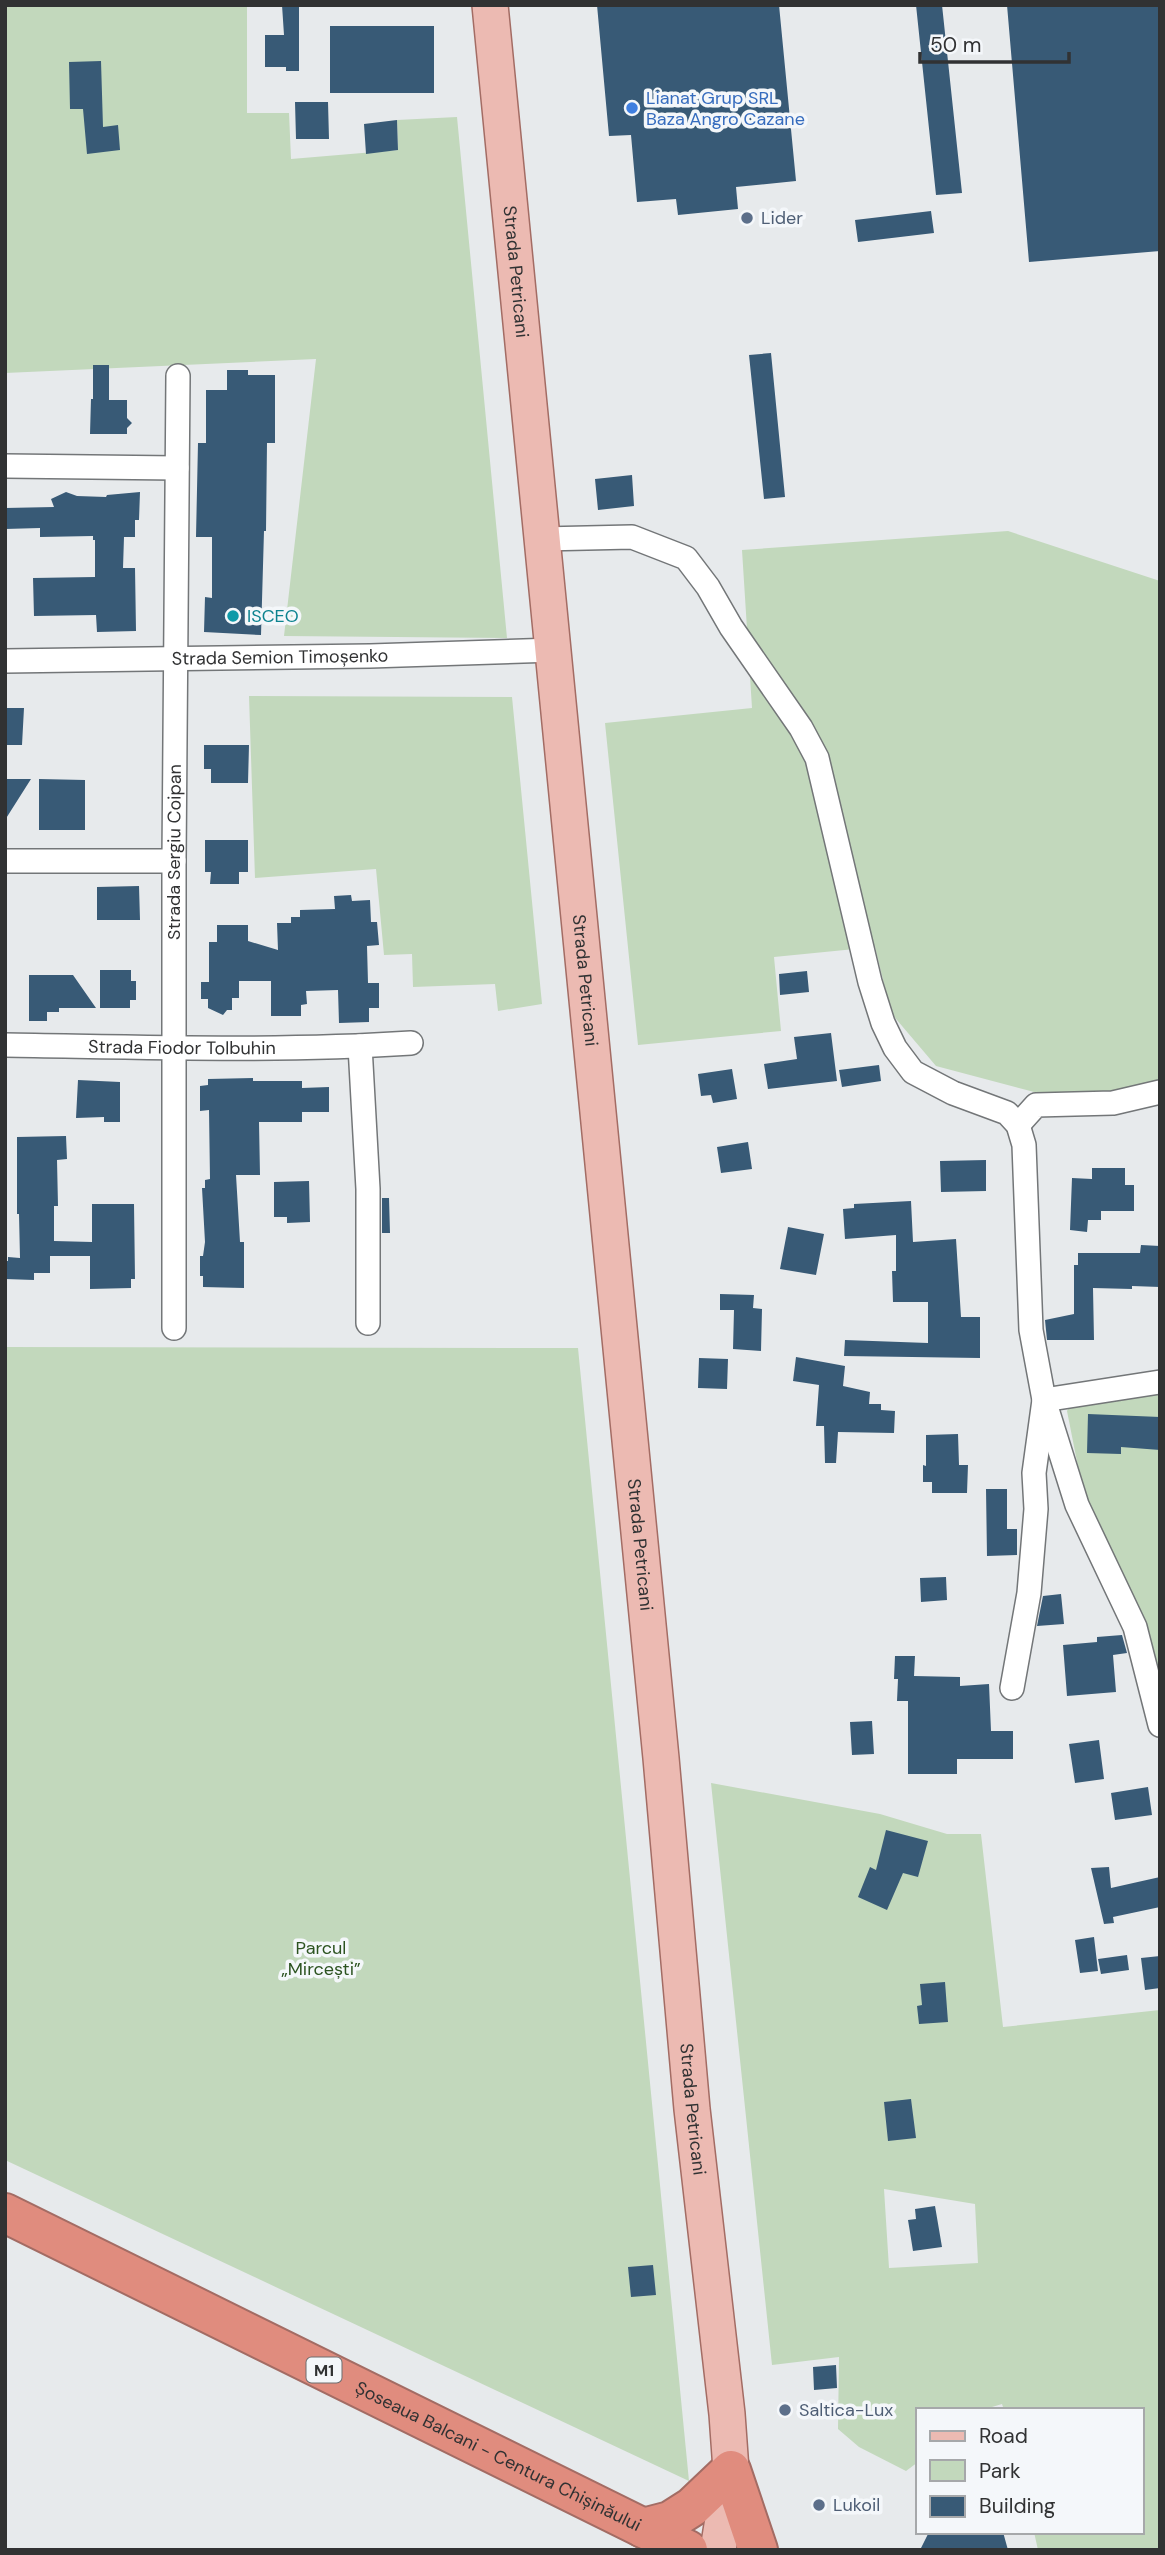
<svg xmlns="http://www.w3.org/2000/svg" width="1165" height="2555" viewBox="0 0 1165 2555" font-family="'DM Sans',sans-serif">
  <style>
    .green { fill: #c2d8bc; fill-rule: evenodd }
    .building { fill: #385a76 }
    .lines { fill: none; stroke-linecap: round; stroke-linejoin: round }
    .street-casing { stroke: #737678; stroke-width: 26 }
    .primary-casing { stroke: #a36c64; stroke-width: 38 }
    .highway-casing { stroke: #a36c64; stroke-width: 42 }
    .street { stroke: #fff; stroke-width: 23 }
    .primary { stroke: #ecbab2; stroke-width: 35 }
    .highway { stroke: #e08c7e; stroke-width: 38 }
    .shop-dot { fill: #3f7fe0; stroke: #f4f7fa; stroke-width: 2.5 }
    .service-dot { fill: #5c6f8a; stroke: #f4f7fa; stroke-width: 2.5 }
    .culture-dot { fill: #0f9aa8; stroke: #f4f7fa; stroke-width: 2.5 }
    .labels { text-anchor: middle; dominant-baseline: central; stroke-width: 7; stroke-linejoin: round; paint-order: stroke }
    .shield { fill: #f4f7fa; stroke: #6c6d6f; stroke-width: 2 }
    .shield-label { font-size: 16px; font-weight: bold; fill: #313233 }
    .shop-label { font-size: 18px; fill: #366cbe; stroke: #f4f7fa; text-anchor: start }
    .service-label { font-size: 18px; fill: #4e5e75; stroke: #f4f7fa; text-anchor: start }
    .street-label { font-size: 18px; fill: #313233; stroke: #f4f7fa }
    .culture-label { font-size: 18px; fill: #0d838f; stroke: #f4f7fa; text-anchor: start }
    .park-label { font-size: 18px; fill: #2c5320; stroke: #f4f7fa }
  </style>
  <rect width="100%" height="100%" fill="#e7eaec"/>
  <path class="green" d="M5,5h242v108h42l2,46 107,-9 -1,-30 60,-3 50,521 -223,-2 32,-277 -311,14z
    M1008,531l152,50v510l-122,2 -102,-27 -45,-53 -16,-66 -101,10 7,74 -143,14 -33,-322 147,-15 -10,-158z
    M249,696l263,1 30,307 -44,7 -3,-27 -82,3 -1,-33 -28,1 -8,-86 -121,9z
    M5,1347l573,1 111,1133 -684,-321z
    M1160,1389v290l-75,-177 -18,-91 5,-10z
    M711,1783l169,31 67,20h34l22,193 157,-17v540h-122l-4,-18h108v-122h-138l-2,-6 -20,6h-64v52l-12,9 -47,-24 -21,-18 1,-72 -67,8zM884,2189l91,15 3,59 -89,5z"/>
  <path class="building" d="M282,5h17v66h-13v-4h-21v-32h19z
    M597,5h182l17,176 -60,6 2,22 -60,6 -2,-16 -39,3 -6,-67 -22,1z
    M916,5h26l20,188 -26,2z
    M1007,5h153v246l-131,11z
    M330,26h104v67h-104z
    M101,61l2,66 15,-2 2,25 -33,4 -4,-45h-13l-1,-47z
    M295,102h33l1,37h-33z
    M397,120l1,30 -32,4 -2,-30z
    M931,211l3,22 -76,9 -3,-22z
    M771,353l14,144 -21,2 -15,-144z
    M93,365h16v35h18v18l5,5 -5,5v6h-37l1,-35h2z
    M227,370h21v5h27v68h-8l-1,88h-2l-3,104 -57,-3 1,-35 7,1v-61h-16l2,-94h8v-53h21z
    M632,475l2,31 -36,4 -3,-31z
    M66,492l11,4 29,1 1,-2 33,-3 -1,28h-4v17h-11l-1,31h12l1,63 -39,1 -1,-17 -62,1 -1,-38 62,-1v-37h-2v-4l-53,1v-9l-35,1v-21l49,-1 -3,-8z
    M5,708h19l-2,37h-17z
    M204,745h45l-1,38h-37v-14h-7z
    M5,779h26l-26,41z
    M39,779l46,1v50h-46z
    M205,840h43v32h-9v12h-29l1,-12h-6z
    M139,886l1,34h-43v-33z
    M351,895l1,6 18,-1 1,22h6l2,23 -12,1 1,37h11v25h-10v14l-30,1 -1,-33 -32,1 1,13 -6,1v11h-30v-35h-32v17h-7v12h-5l-4,5 -15,-7v-9h-7v-17h8v-40h8v-17h31v16l30,9 -1,-27h14v-6h9v-7l35,-1 -1,-13z
    M100,970h31v11h5v19h-6v8h-30z
    M807,971l2,21 -29,3 -1,-21z
    M29,975h44l23,33h-37v4h-12v9h-18z
    M831,1033l6,48 -69,8 -4,-25 33,-5 -3,-22z
    M879,1065l2,16 -39,6 -3,-17z
    M732,1069l5,30 -24,4 -2,-8 -10,1 -3,-22z
    M253,1078v3h49v7l27,-1v25h-27v10h-43l1,53h-24l4,67h4v46l-41,-1v-11h-3v-20h3l2,-14 -3,-54h3v-8l5,-1 -1,-69 -9,1v-25l8,-1v-6z
    M78,1080l42,2v40h-16v-5l-28,1z
    M66,1136l1,23 -10,1 1,46h-4v35l38,1v-38h42l1,75h-4v9l-41,1v-33h-40v17h-16v7l-29,-1v-18h3v-4l12,1 -1,-44h-2v-77z
    M748,1142l4,27 -31,4 -4,-26z
    M986,1160v31l-45,1 -1,-31z
    M1092,1168h33v17h9v26h-33v9h-13l-1,12 -17,-2 2,-52 20,1z
    M309,1181l1,41 -23,1v-6h-13v-35z
    M382,1198h7l1,35h-8z
    M911,1201l2,41 43,-3 5,78h19v41l-136,-2 1,-16 83,3v-41h-35l-1,-31h4v-36l-51,4 -2,-30 11,-1v-4z
    M788,1227l36,7 -8,41 -36,-6z
    M1141,1245l19,1v41l-28,-1v3l-39,-1 1,52h-47l-2,-20 29,-6v-49h4v-12h62z
    M720,1294l34,1 -1,13 9,1 -1,42 -28,-2 1,-39h-14z
    M796,1357l49,9 -2,20 27,6 -1,12h12v6l14,1 -1,22 -56,-1 -2,31h-11l-1,-37h-8l3,-41 -26,-4z
    M699,1358l29,1 -1,30 -29,-1z
    M1088,1414l72,3v33l-39,-3v7l-34,-1z
    M958,1434l1,31h9l-1,28h-35v-11h-9v-17l3,1v-31z
    M986,1489h21v40h10v26l-30,1z
    M946,1577l1,23 -26,2 -1,-24z
    M1061,1594l3,30 -27,2 6,-30z
    M1122,1635l5,18 -14,2 3,37 -49,4 -4,-51 34,-3v-5z
    M895,1656h20l-1,20 46,1v9l29,-2 2,47h22v28h-56v15h-49v-73h-11l1,-22h-4z
    M872,1721l2,33 -22,1 -2,-33z
    M1099,1740l5,39 -29,4 -6,-39z
    M1148,1787l4,28 -37,5 -4,-27z
    M886,1830l42,11 -10,36 -15,-4 -16,37 -29,-13 12,-30 6,3z
    M1109,1867l2,21 49,-11v30l-47,10 1,6 -10,1 -13,-56z
    M1094,1937l4,34 -18,2 -5,-33z
    M1127,1955l2,15 -28,4 -3,-15z
    M1160,1956v32l-15,2 -4,-32z
    M945,1982l3,40 -29,2 -2,-18 5,-1 -2,-21z
    M911,2099l5,39 -28,3 -4,-39z
    M935,2206l7,41 -29,4 -5,-31 8,-1 -1,-10z
    M653,2265l3,30 -25,2 -3,-30z
    M836,2365l1,23 -23,2 -1,-23z
    M929,2532h74l5,18h-88z"/>
  <g class="lines">
    <defs>
      <g id="street">
        <path d="M5,466l172,2"/>
        <path d="M542,539l90,-2 54,21 22,29 23,40 70,101 16,30 53,224 13,41 12,25 18,24 40,21 54,20 11,12 6,20 7,185 13,70 33,105 58,122 25,98"/>
        <path id="s1" d="M5,661l365,-5 184,-6"/>
        <path d="M5,861h169"/>
        <path id="s2" d="M5,1045c135,2 271,7 406,-2"/>
        <path d="M360,1046l8,143v134"/>
        <path d="M1018,1125l18,-20 77,-2 47,-11"/>
        <path id="s3" d="M174,1328v-467l4,-485"/>
        <path d="M1012,1688l17,-95 7,-84 -2,-36 10,-73 116,-18"/>
      </g>
      <g id="primary">
        <path id="s4" d="M490,5l171,1753 31,351 35,305 4,56 -13,80"/>
      </g>
      <g id="highway">
        <path id="s5" d="M5,2213l683,337"/>
        <path d="M643,2528l27,-7 22,-14 39,-37 27,80"/>
      </g>
    </defs>
    <use href="#street" class="street-casing"/>
    <use href="#primary" class="primary-casing"/>
    <use href="#highway" class="highway-casing"/>
    <use href="#street" class="street"/>
    <use href="#primary" class="primary"/>
    <use href="#highway" class="highway"/>
  </g>
  <circle class="shop-dot" cx="632" cy="108" r="7"/>
  <g class="service-dot">
    <circle cx="747" cy="218" r="7"/>
    <circle cx="785" cy="2410" r="7"/>
    <circle cx="819" cy="2505" r="7"/>
  </g>
  <circle class="culture-dot" cx="233" cy="616" r="7"/>
  <g class="labels">
    <rect class="shield" x="306.5" y="2357.5" width="35" height="25" rx="5"/>
    <g class="shield-label">
      <text x="324" y="2370">M1</text>
    </g>
    <g class="shop-label">
      <text x="646" y="98">Lianat Grup SRL<tspan x="646" dy="21">Baza Angro Cazane</tspan></text>
    </g>
    <g class="service-label">
      <text x="761" y="218">Lider</text>
      <text x="799" y="2410">Saltica-Lux</text>
      <text x="833" y="2505">Lukoil</text>
    </g>
    <g class="street-label">
      <text stroke="none"><textPath href="#s4" startOffset="268">Strada Petricani</textPath></text>
      <text stroke="none"><textPath href="#s1" startOffset="275">Strada Semion Timoșenko</textPath></text>
      <text stroke="none"><textPath href="#s3" startOffset="476">Strada Sergiu Coipan</textPath></text>
      <text stroke="none"><textPath href="#s4" startOffset="980">Strada Petricani</textPath></text>
      <text stroke="none"><textPath href="#s2" startOffset="177">Strada Fiodor Tolbuhin</textPath></text>
      <text stroke="none"><textPath href="#s4" startOffset="1547">Strada Petricani</textPath></text>
      <text stroke="none"><textPath href="#s4" startOffset="2114">Strada Petricani</textPath></text>
      <text stroke="none"><textPath href="#s5" startOffset="550">Șoseaua Balcani - Centura Chișinăului</textPath></text>
    </g>
    <g class="culture-label">
      <text x="247" y="616">ISCEO</text>
    </g>
    <g class="park-label">
      <text x="321" y="1948">Parcul<tspan x="321" dy="21">„Mircești”</tspan></text>
    </g>
  </g>
  <rect width="1165" height="2555" fill="none" stroke="#313233" stroke-width="14"/>
  <rect x="916" y="2408" width="228" height="126" fill="#f4f7fa" stroke="#a6a8aa" stroke-width="2"/>
  <rect x="930" y="2431" width="35" height="10" fill="#ecbab2" stroke="#a6a8aa" stroke-width="2"/>
  <text x="979" y="2443" font-size="21" fill="#313233">Road</text>
  <rect x="930" y="2460" width="35" height="21" fill="#c2d8bc" stroke="#a6a8aa" stroke-width="2"/>
  <text x="979" y="2478" font-size="21" fill="#313233">Park</text>
  <rect x="930" y="2496" width="35" height="21" fill="#385a76" stroke="#a6a8aa" stroke-width="2"/>
  <text x="979" y="2513" font-size="21" fill="#313233">Building</text>
  <path d="M920 52v10h149v-10" fill="none" stroke="#313233" stroke-width="3.5"/>
  <text x="930" y="52" font-size="21" fill="#313233" stroke="#f4f7fa" stroke-width="5" paint-order="stroke">50 m</text>
</svg>
